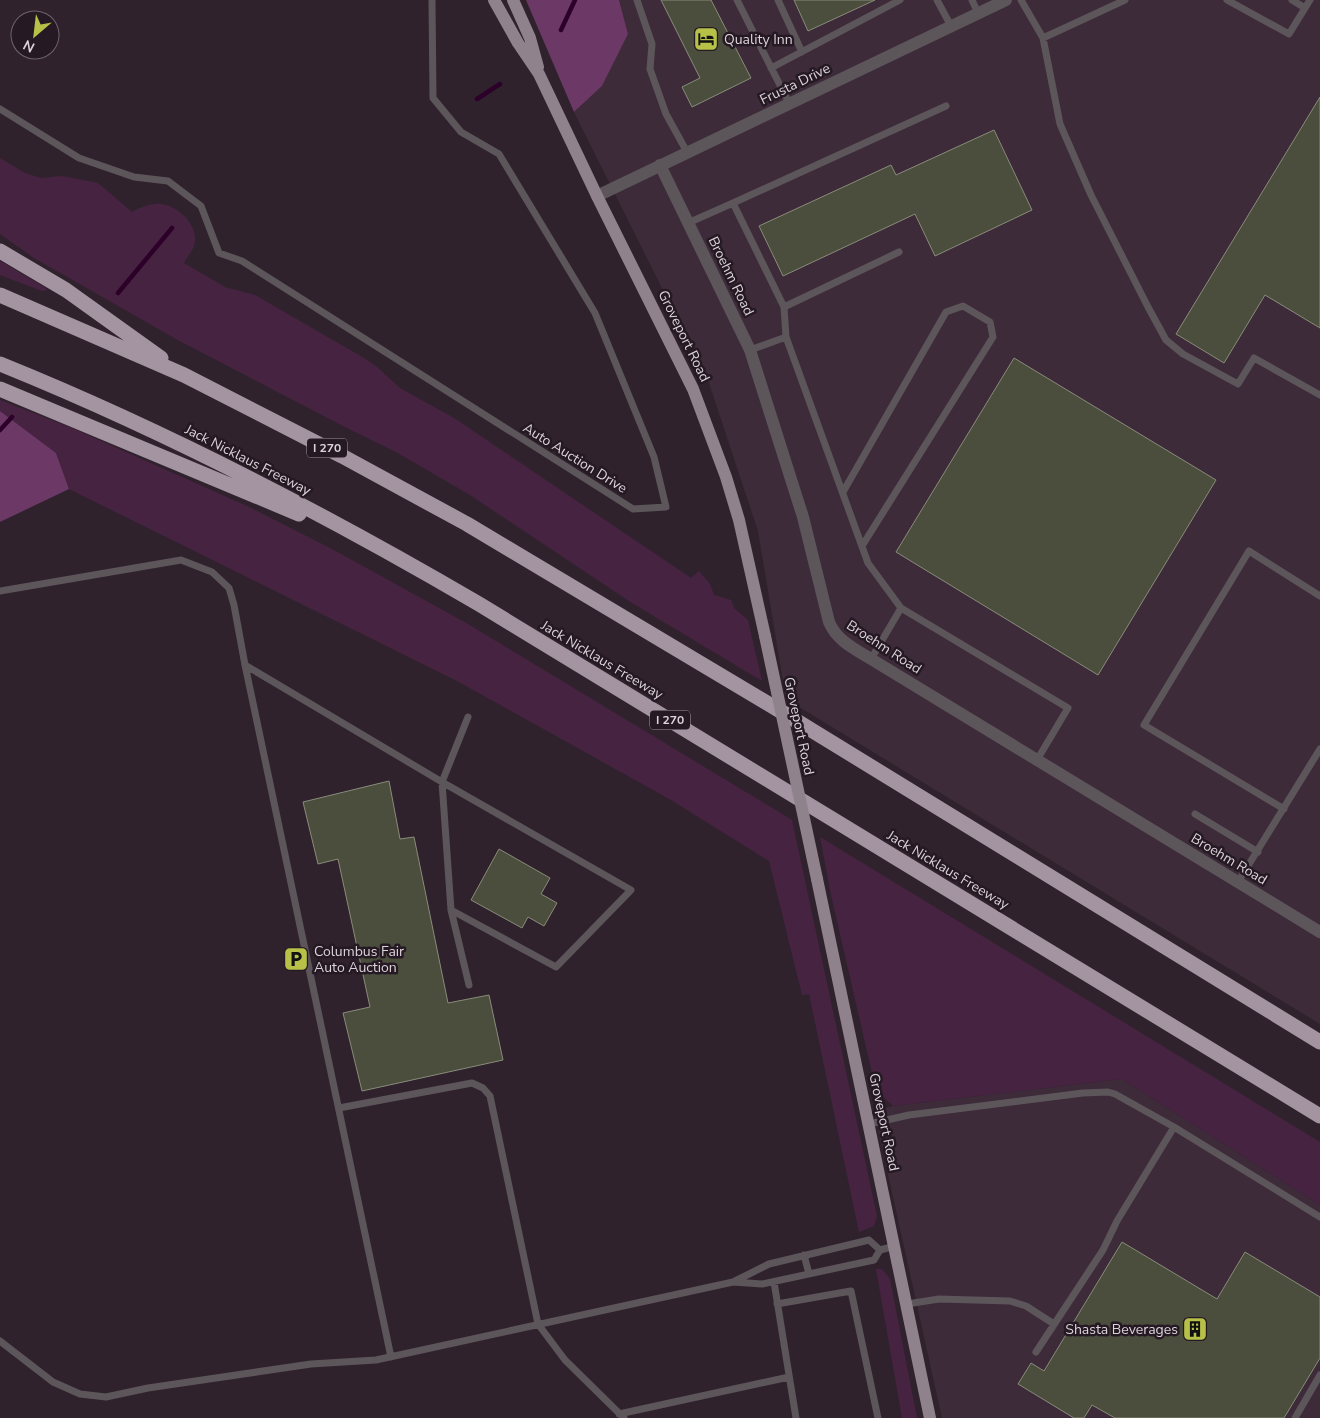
<svg xmlns="http://www.w3.org/2000/svg" width="1320" height="1418" viewBox="0 0 1320 1418" font-family="'Nunito Sans',sans-serif">
  <style>
    .built { fill: #3d2b3a }
    .green { fill: #472342 }
    .forest { fill: #6c3865 }
    .lines { fill: none; stroke-linecap: round; stroke-linejoin: round }
    .stream { stroke: #2d002a; stroke-width: 4.5 }
    .building { fill: #4b4d3d; stroke: #898c7a }
    .service { stroke: #5c555a; stroke-width: 7 }
    .minor { stroke: #5c555a; stroke-width: 12 }
    .tertiary { stroke: #5c555a; stroke-width: 12 }
    .primary { stroke: #90828d; stroke-width: 12 }
    .motorway { stroke: #a494a1; stroke-width: 15 }
    .primary-bridge { stroke: #90828d; stroke-width: 12 }
    .labels { text-anchor: middle; dominant-baseline: central; stroke-width: 5; stroke-linejoin: round; paint-order: stroke }
    .shield { fill: #251923; stroke: #a59ba3; stroke-width: 1 }
    .shield-label { font-size: 12px; font-weight: bold; fill: #dcd3da }
    .poi-label { font-size: 14px; fill: #dcd3da; stroke: #251923; text-anchor: start }
    .street-label { font-size: 14px; fill: #dcd3da; stroke: #251923 }
  </style>
  <rect width="100%" height="100%" fill="#2f222d"/>
  <path class="built" d="M619,0h701v1024l-534,-325 -28,-168 -50,-151 -134,-268 28,-26 26,-52z
    M1122,1079l198,126v213h-378l-68,-307 19,-5z"/>
  <path class="green" d="M0,158l25,15 16,5 21,-2 36,7 34,29c9,-5 19,-9 30,-8 18,3 38,23 32,42 -2,6 -8,12 -10,17l41,24 30,8 109,63 13,9 23,21 54,30 237,160 8,-7 11,13 4,11 17,5 3,8 14,12 14,61 -130,-78 -162,-108 -74,-43 -53,-26 -169,-88 -140,-80 -34,-24z
    M0,261l46,27 1,2 -5,1 -42,-16z
    M0,400l72,28 175,78 85,43 136,75 324,196 85,396 -3,10 -15,6 -50,-238 -7,1 -33,-134 -98,-61 -212,-118 -390,-193 -13,-36 -56,-42z
    M820,837l500,305v63l-198,-126 -229,27 -17,-16 -45,-195z
    M876,1269h6l8,10 27,139h-15z"/>
  <path class="forest" d="M526,0h93l9,34 -26,52 -28,26z
    M0,411l56,42 13,36 -69,33z"/>
  <g class="lines">
    <path class="stream" d="M561,30l14,-30
      M477,99l23,-15
      M118,293l54,-65
      M0,430l12,-13"/>
  </g>
  <path class="building" d="M661,0h50l40,78 -59,29 -10,-20 18,-9z
    M794,0h81l-67,31z
    M1320,97v231l-55,-33 -41,68 -48,-29z
    M994,130l38,80 -97,46 -20,-42 -132,62 -24,-50 132,-61 5,10z
    M1014,358l202,122 -118,195 -202,-123z
    M389,781l11,58 14,-2 34,166 41,-8 14,65 -141,31 -19,-78 27,-6 -32,-148 -20,5 -15,-62z
    M499,849l51,29 -9,16 16,9 -13,23 -16,-9 -6,11 -51,-28z
    M1122,1242l95,57 28,-47 75,45v61l-36,60h-169l-23,-13 -8,13h-10l-56,-34 13,-21 13,8z"/>
  <g class="lines">
    <path class="service" d="M637,0l15,44 -2,25 16,45 21,38
      M737,0l52,103
      M778,0l24,52
      M937,0l14,26
      M972,0l6,13
      M1021,0l22,38 17,86 31,71 57,112 18,33 17,14 55,30 16,-26 66,37
      M1227,0l62,34 21,-34
      M1292,0l13,8
      M1043,38l82,-38
      M771,68l129,-68
      M946,106l-213,97 51,104 2,30 82,226 33,45 167,100 -31,52
      M0,109l79,49 55,19 34,4 33,25 18,47 23,8 391,248 33,-2 -12,-50 -59,-144 -96,-159 -38,-22 -28,-34 -1,-98
      M688,223l45,-20
      M784,307l115,-55
      M750,350l36,-13
      M843,492l103,-180 17,-6 27,16 3,15 -131,209
      M0,591l181,-31 31,12 17,16 5,17 11,60 146,692
      M871,659l30,-51
      M245,665l197,117 189,108 -75,77 -105,-57
      M468,717l-26,65 9,128 18,75
      M1284,809l-140,-84 105,-174 71,45
      M1195,814l63,38
      M1238,882l82,-133
      M339,1108l133,-25 11,5 7,8 48,228 27,36 59,58
      M869,1124l40,-9 174,-22 25,-1 7,2 59,33 -57,94 -14,29 -67,102
      M1174,1127l146,90
      M880,1250l-11,-10 -100,24 -36,18 29,2 112,-24 6,-10 15,-4
      M804,1255l5,19
      M774,1282l22,136
      M777,1304l74,-13 27,127
      M907,1304l32,-5 71,2 16,5 28,18
      M0,1341l53,41 27,12 26,3 42,-9 163,-24 65,-4 357,-78
      M619,1414l170,-37
      M1295,1418l25,-43"/>
    <path class="minor" d="M660,165l90,185 53,167 26,105c8,19 26,27 42,37l449,273"/>
    <path class="tertiary" d="M597,196l409,-196"/>
    <path class="primary" d="M494,0l24,43 21,31 58,122 96,193 33,88 13,43 26,116
      M513,0l17,38 8,29
      M817,879l113,539"/>
    <path class="motorway" d="M0,251l66,39 95,68
      M0,295l184,80 158,81 125,68 315,188 538,330
      M0,364c166,67 325,150 479,240l841,512
      M0,389l299,125"/>
    <path class="primary-bridge" d="M765,636l52,243"/>
  </g>
  <defs>
    <symbol id="hotel-square" viewBox="-11 -11 22 22"><rect x="-9" y="-9" width="18" height="18" rx="4" fill="#b7c148" stroke="#251923"/><path d="M-6-4.5h1.5V1H6V5H4.5V3h-9V5H-6ZM-4 0a1.8 1.8 0 1 1 3.6 0ZM.5 0V-2.5h3Q6-2.5 6 0Z" fill="#111"/></symbol>
    <symbol id="parking-square" viewBox="-11 -11 22 22"><rect x="-9" y="-9" width="18" height="18" rx="4" fill="#b7c148" stroke="#251923"/><path d="M-3.5-5.5H1a3.5 3.5 0 0 1 0 7H-1V5.5H-3.5ZM-1-3.4V-.6H.8a1.4 1.4 0 0 0 0-2.8Z" fill="#111"/></symbol>
    <symbol id="building-square" viewBox="-11 -11 22 22"><rect x="-9" y="-9" width="18" height="18" rx="4" fill="#b7c148" stroke="#251923"/><path d="M-4-6H4V6H1V3H-1V6H-4ZM-2.5-4.3h1.7v1.8h-1.7ZM.8-4.3h1.7v1.8H.8ZM-2.5-1h1.7V.8h-1.7ZM.8-1h1.7V.8H.8Z" fill="#111"/></symbol>
  </defs>
  <g fill-rule="evenodd">
    <use href="#hotel-square" x="692" y="25" width="28" height="28"/>
    <use href="#parking-square" x="282" y="945" width="28" height="28"/>
    <use href="#building-square" x="1181" y="1315" width="28" height="28"/>
  </g>
  <g class="labels">
    <g class="shield">
      <rect x="307" y="438.5" width="40" height="19" rx="4"/>
      <rect x="650" y="710.5" width="40" height="19" rx="4"/>
    </g>
    <g class="shield-label">
      <text x="327" y="448">I 270</text>
      <text x="670" y="720">I 270</text>
    </g>
    <g class="poi-label">
      <text x="724" y="39">Quality Inn</text>
      <text x="314" y="951">Columbus Fair<tspan x="314" dy="16">Auto Auction</tspan></text>
      <text x="1178" y="1329" text-anchor="end">Shasta Beverages</text>
    </g>
    <g class="street-label">
      <text transform="translate(795 84) rotate(-26)">Frusta Drive</text>
      <text transform="translate(731 276) rotate(64)">Broehm Road</text>
      <text transform="translate(684 336) rotate(64)">Groveport Road</text>
      <text transform="translate(575 458) rotate(32)">Auto Auction Drive</text>
      <text transform="translate(248 460) rotate(27)">Jack Nicklaus Freeway</text>
      <text transform="translate(884 647) rotate(33)">Broehm Road</text>
      <text transform="translate(602 660) rotate(31)">Jack Nicklaus Freeway</text>
      <text transform="translate(799 726) rotate(78)">Groveport Road</text>
      <text transform="translate(1229 859) rotate(31)">Broehm Road</text>
      <text transform="translate(948 870) rotate(31)">Jack Nicklaus Freeway</text>
      <text transform="translate(884 1122) rotate(78)">Groveport Road</text>
    </g>
  </g>
  <g transform="translate(35 35) rotate(208)"><circle r="24" fill="#251923" stroke="#6e636c"/>
  <path d="M0-4L9 19L0 12L-9 19Z" fill="#b7c148"/>
  <text y="-8" font-size="14" font-weight="bold" text-anchor="middle" fill="#dcd3da">N</text>
  </g>
</svg>
